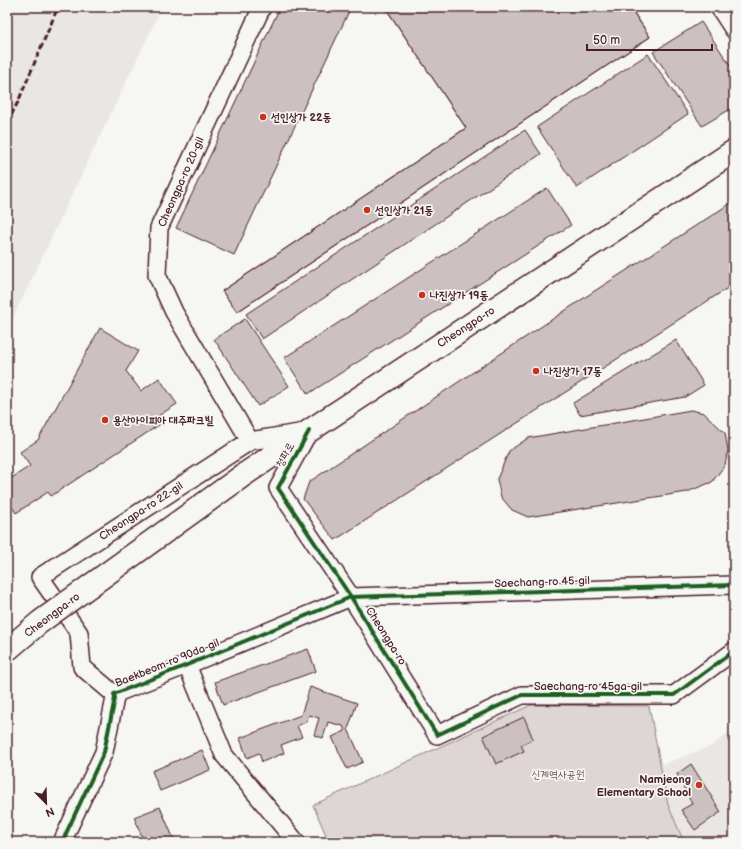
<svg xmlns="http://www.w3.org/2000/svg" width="741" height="849" viewBox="0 0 741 849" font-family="'Balsamiq Sans','Poor Story',sans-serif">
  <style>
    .built { fill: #e9e6e3 }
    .green { fill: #ddd6d5; stroke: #947a80 }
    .building { fill: #ccc1c0; stroke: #4a1f2b }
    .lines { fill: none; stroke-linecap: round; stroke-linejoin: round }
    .minor-casing { stroke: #4a1f2b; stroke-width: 20 }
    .major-casing { stroke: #4a1f2b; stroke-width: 25 }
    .minor { stroke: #f6f6f2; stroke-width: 17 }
    .major { stroke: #f6f6f2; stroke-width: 22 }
    .rail { stroke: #4a1f2b; stroke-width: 3; stroke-dasharray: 6 3; stroke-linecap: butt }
    .major-bridge-casing { stroke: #4a1f2b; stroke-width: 25; stroke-linecap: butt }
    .major-bridge { stroke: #f6f6f2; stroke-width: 22 }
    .cycleway-casing { stroke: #f6f6f2; stroke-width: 6 }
    .cycleway { stroke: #1b5e20; stroke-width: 4 }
    .poi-dot { fill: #c8321e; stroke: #f6f6f2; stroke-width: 1.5 }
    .labels { text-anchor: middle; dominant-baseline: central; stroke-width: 3.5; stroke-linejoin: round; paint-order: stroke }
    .poi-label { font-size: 11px; font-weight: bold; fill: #4a1f2b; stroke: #f6f6f2; text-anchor: start }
    .street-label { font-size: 11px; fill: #4a1f2b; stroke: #f6f6f2 }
    .park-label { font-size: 11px; fill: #6f4d56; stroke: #f6f6f2 }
  </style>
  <rect width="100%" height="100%" fill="#f6f6f2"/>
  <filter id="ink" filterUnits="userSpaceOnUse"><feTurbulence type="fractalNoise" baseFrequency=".025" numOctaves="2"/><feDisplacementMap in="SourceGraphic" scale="8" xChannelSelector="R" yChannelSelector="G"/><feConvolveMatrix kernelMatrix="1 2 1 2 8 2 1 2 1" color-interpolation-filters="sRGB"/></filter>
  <g filter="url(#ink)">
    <path class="built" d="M7,7h155l-155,323z
      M734,728v114h-50l-16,-37 -7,-40 51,-19z"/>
    <path class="green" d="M531,705l118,1 19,99 16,37h-355l-16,-37z"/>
    <path class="building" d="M280,7h71l-117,248 -58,-27z
      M385,7h245l20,30 -413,275 -15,-21 244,-163z
      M385,7h245l20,30 -413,275 -15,-21 244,-163z
      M701,22l33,49v36l-32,19 -49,-74z
      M648,54l40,60 -111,74 -40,-61z
      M525,130l16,24 -279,185 -16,-25z
      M547,188l24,37 -263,169 -24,-36z
      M734,201v83l-399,256 -32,-41 6,-17 284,-190z
      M245,319l44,67 -31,20 -44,-67z
      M100,328l38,23 -12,20 15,20 18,-13 18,26 -19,12 4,7 -111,73 -3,-4 -32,21 -3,-5 -6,4v-31l23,-15 -10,-14 18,-12z
      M676,340l28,45 -19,12 -105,18 -7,-12z
      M691,410l13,3 21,20 3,17 -3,15 -13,17 -25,10 -159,25 -16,-7 -11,-13 -4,-18 12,-28 19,-13z
      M308,649l8,22 -93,34 -8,-23z
      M310,687l47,16 -9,26 15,33 -16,7 -15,-32 13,-6 -2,-5 -15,-4 -5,16 -9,-3 5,-17 -10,-3 -3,7 -9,4 5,11 -21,8 3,8 -22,9 -3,-9 -12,5 -7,-20 61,-23z
      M524,717l9,22 -12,6 3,6 -28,13 -13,-28z
      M202,750l8,20 -50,21 -8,-20z
      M691,764l30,48 -26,18 -14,-20 11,-6 -15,-30z
      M160,807l15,35h-31l-10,-25z"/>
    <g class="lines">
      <defs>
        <path id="minor" d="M719,7l15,23
          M308,433l-30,55 73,109 86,138 85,-40h152l60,-44
          M250,441l-76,-129 -17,-37 2,-47 103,-221
          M187,665l37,90 72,87
          M114,694l-32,-27 -3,-34 -39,-56 210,-136 55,-9
          M62,842l42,-90 11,-54 -1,-4 73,-29 164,-68 383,-12"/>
        <path id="major" d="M245,474l64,-43 425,-280"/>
      </defs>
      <use href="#minor" class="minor-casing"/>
      <use href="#major" class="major-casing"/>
      <use href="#minor" class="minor"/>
      <use href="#major" class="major"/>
      <path class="rail" d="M7,123l11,-21 40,-95"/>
      <defs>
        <path id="major-bridge" d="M7,650l33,-28 205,-148"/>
      </defs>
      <use href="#major-bridge" class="major-bridge-casing"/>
      <use href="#major-bridge" class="major-bridge"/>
      <defs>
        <path id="cycleway" d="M309,431l-31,57 73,109 86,138 85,-40h152l60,-44
          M62,842l42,-90 11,-54 -1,-4 73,-29 164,-68 383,-12"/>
      </defs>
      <use href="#cycleway" class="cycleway-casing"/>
      <use href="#cycleway" class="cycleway"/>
    </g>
  </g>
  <g class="poi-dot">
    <circle cx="263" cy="117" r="4"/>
    <circle cx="367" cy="210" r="4"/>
    <circle cx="422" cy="295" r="4"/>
    <circle cx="536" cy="371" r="4"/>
    <circle cx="105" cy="420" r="4"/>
    <circle cx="699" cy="785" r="4"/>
  </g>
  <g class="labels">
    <g class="poi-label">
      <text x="271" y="117">선인상가 22동</text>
      <text x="375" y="210">선인상가 21동</text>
      <text x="430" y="295">나진상가 19동</text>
      <text x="544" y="371">나진상가 17동</text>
      <text x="113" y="420">용산아이피아 대주파크빌</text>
      <text x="691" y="779" text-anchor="end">Namjeong<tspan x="691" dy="13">Elementary School</tspan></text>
    </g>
    <g class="street-label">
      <text transform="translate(181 182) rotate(-66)">Cheongpa-ro 20-gil</text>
      <text transform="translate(466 327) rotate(-33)">Cheongpa-ro</text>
      <text transform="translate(285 455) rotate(-61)">청파로</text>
      <text transform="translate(141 511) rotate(-33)">Cheongpa-ro 22-gil</text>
      <text transform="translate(542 582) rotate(-2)">Saechang-ro 45-gil</text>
      <text transform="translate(52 615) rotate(-37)">Cheongpa-ro</text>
      <text transform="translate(386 636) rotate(58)">Cheongpa-ro</text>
      <text transform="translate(167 663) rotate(-22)">Baekbeom-ro 90da-gil</text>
      <text x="588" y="686">Saechang-ro 45ga-gil</text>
    </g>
    <g class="park-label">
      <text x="558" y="774">신계역사공원</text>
    </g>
  </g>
  <rect width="741" height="849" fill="none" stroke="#f6f6f2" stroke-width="24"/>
  <rect x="12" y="12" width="717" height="825" fill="none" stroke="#4a1f2b" stroke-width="1.5" filter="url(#ink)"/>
  <g transform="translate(46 803) rotate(157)" stroke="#f6f6f2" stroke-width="3" paint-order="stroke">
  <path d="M0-3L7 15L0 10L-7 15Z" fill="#4a1f2b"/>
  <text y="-6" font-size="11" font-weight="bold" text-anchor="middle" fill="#4a1f2b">N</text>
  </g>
  <path d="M587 44v6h125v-6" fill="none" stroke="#4a1f2b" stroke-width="2"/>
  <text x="593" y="44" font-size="12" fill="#4a1f2b" stroke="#f6f6f2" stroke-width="3" paint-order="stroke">50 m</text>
</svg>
